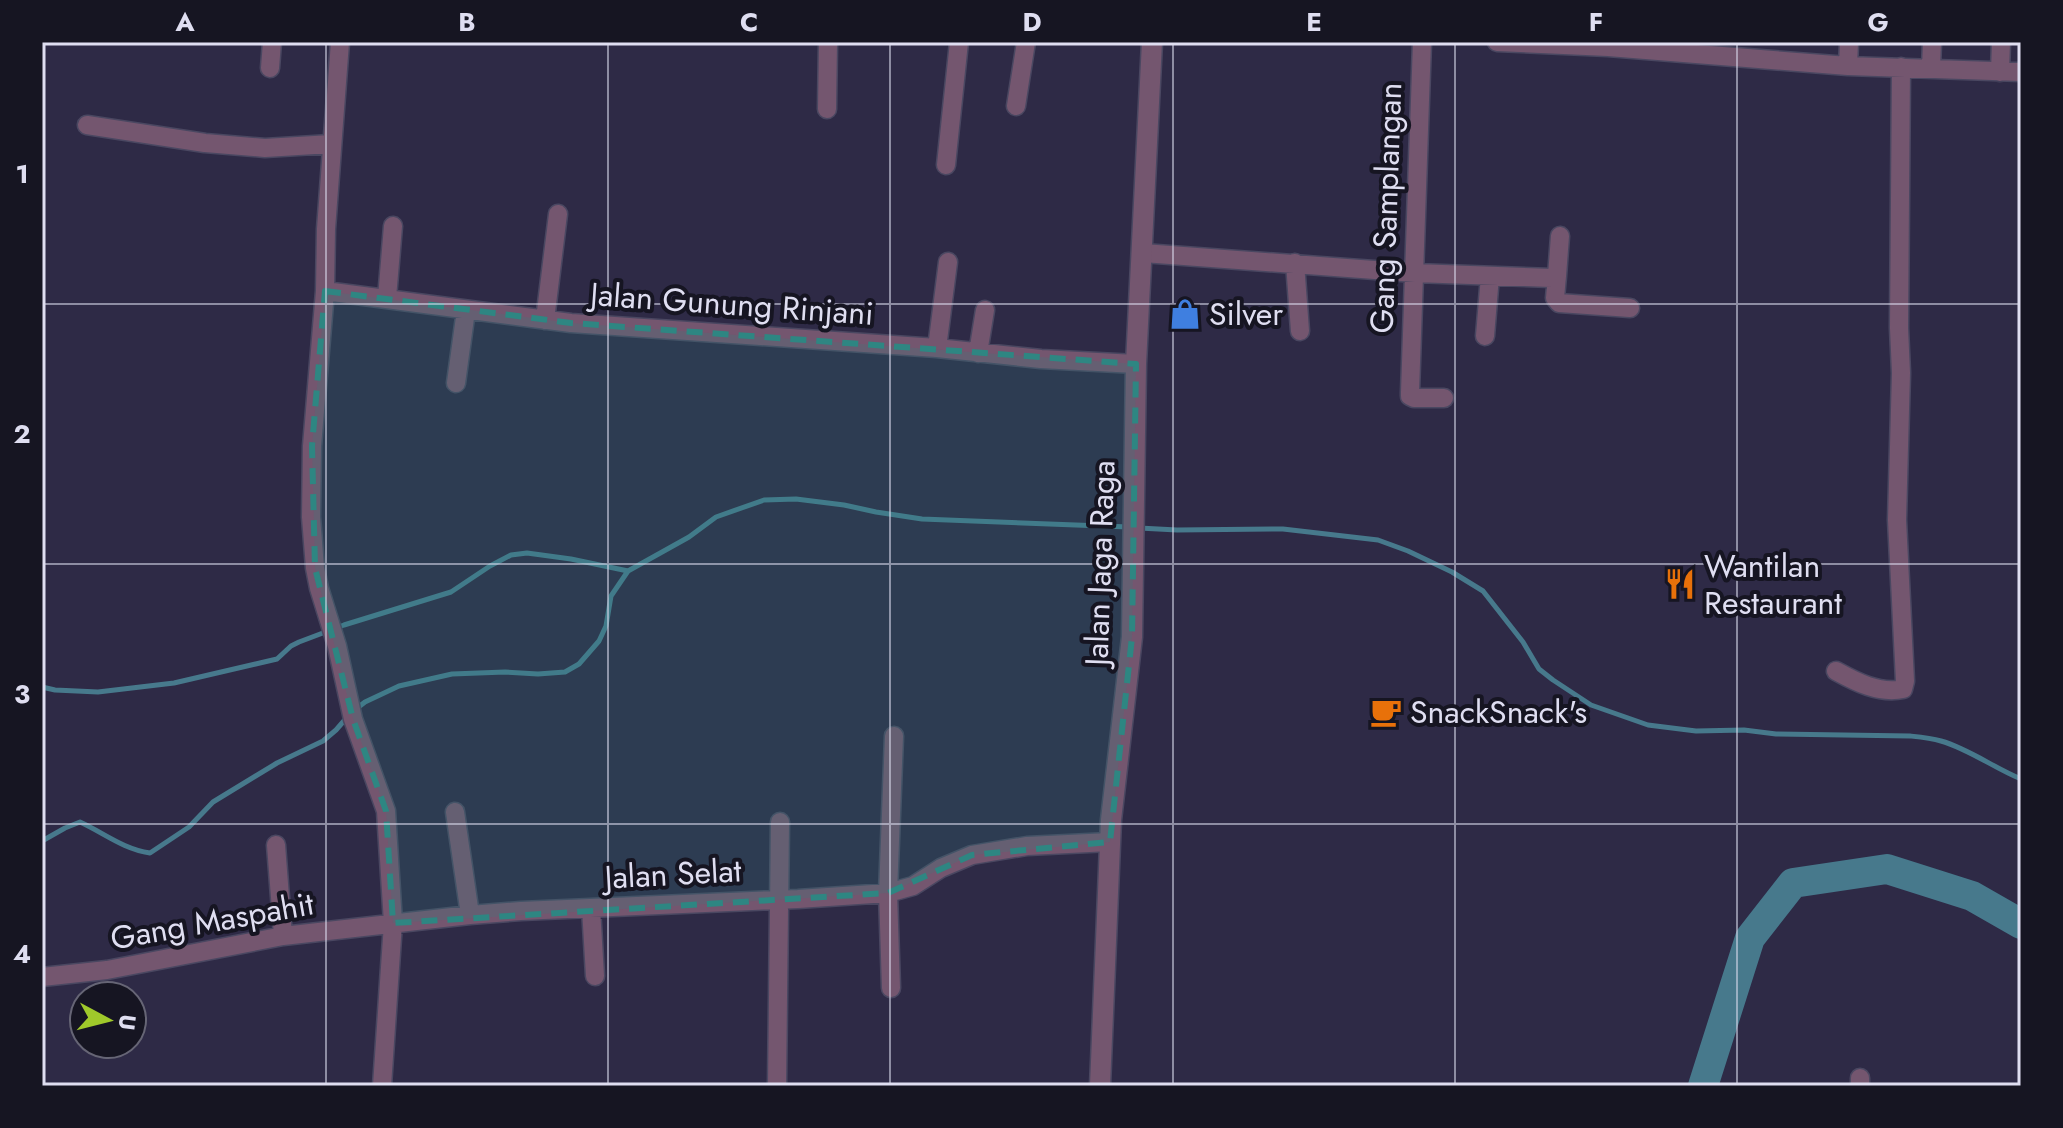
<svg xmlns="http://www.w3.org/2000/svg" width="2063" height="1128" viewBox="0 0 2063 1128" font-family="Jost,sans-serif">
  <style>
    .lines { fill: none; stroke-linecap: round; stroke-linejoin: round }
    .stream { stroke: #47798c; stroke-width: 5 }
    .river { stroke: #47798c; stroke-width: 30 }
    .minor-casing { stroke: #4a4761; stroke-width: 21 }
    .tertiary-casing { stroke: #4a4761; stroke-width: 23 }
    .minor { stroke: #74566f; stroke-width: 18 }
    .tertiary { stroke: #74566f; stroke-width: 20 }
    .marked { fill: #2e8682; fill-opacity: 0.2; stroke: #2e8682; stroke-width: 6; stroke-dasharray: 16 10; stroke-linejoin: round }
    .grid { fill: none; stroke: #dfdef1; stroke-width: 2; stroke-opacity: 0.55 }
    .labels { text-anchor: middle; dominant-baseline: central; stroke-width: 8; stroke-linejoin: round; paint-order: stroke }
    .street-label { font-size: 32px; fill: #dfdef1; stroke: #161522 }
    .poi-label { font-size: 32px; fill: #dfdef1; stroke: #161522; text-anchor: start }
    .neatline { fill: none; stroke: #dfdef1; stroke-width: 3 }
    .grid-label { font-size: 26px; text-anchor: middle; font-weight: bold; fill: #dfdef1 }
  </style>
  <rect width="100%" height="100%" fill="#2e2a46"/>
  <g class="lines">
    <path class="stream" d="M1139,528l38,2 106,-1 95,11 30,11 44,21 31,19 40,51 16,27 14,11 38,25 57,20 48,6 48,-1 32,4 134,2c10,1 21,2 31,5 28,8 53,27 80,38
      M42,687l13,3 43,2 76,-9 103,-24 14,-13 8,-4 45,-17 107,-33 39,-26 21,-11 16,-2 44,6 57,12
      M356,709l9,-7 34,-16 53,-12 53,-2 33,2 27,-2 14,-8 20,-23 7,-15 5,-30 17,-25 61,-34 27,-20 48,-17 32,-1 48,6 32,7 46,7 207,8
      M42,841l23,-13 15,-6c24,11 43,27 70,31l39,-26 24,-25 64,-39 46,-22 13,-11 13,-15"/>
    <path class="river" d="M1703,1086l47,-148 43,-55 94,-14 85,27 49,28"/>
    <defs>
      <path id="minor" d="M340,42l-14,187 -1,62 -13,155 -1,71 4,51 4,20 18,58 16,73 33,92 7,112 -11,163
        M1422,42l-12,350v4l4,2h30
        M1497,42l111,5 240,19 173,6
        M1848,66l1,-24
        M270,68l2,-26
        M1931,68l1,-26
        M2000,72l1,-30
        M1016,106l10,-64
        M827,109l1,-67
        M87,125l118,18 60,5 66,-4
        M946,165l13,-123
        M1143,253l272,20 137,5 5,-2 3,-40
        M1295,263l5,68
        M1557,276l-2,22 4,5 71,5
        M325,291l246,32 366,25 104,11 95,5
        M387,298l6,-72
        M545,320l13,-106
        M1485,336l5,-60
        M937,348l11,-86
        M978,353l7,-43
        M456,383l10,-73
        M1836,671c20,11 43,23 67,18l2,-8 -8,-161 4,-147 -2,-45 2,-261
        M455,812l15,103
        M276,845l7,91
        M591,908l4,68
        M42,977l65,-7 176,-34 187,-21 51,-4 277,-12 90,-6 25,-7 28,-18 31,-13 55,-9 83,-4
        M891,988l-3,-95 6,-157
        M777,1086l3,-264
        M1860,1086v-8"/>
      <path id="tertiary" d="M1100,1086l11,-266 21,-183 4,-273 16,-322"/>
    </defs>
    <use href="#minor" class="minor-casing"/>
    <use href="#tertiary" class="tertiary-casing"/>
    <use href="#minor" class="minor"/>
    <use href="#tertiary" class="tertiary"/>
  </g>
  <path class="marked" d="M325,291l246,32 565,41 -4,273 -22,205 -138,13 -84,38 -495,30 -7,-112 -33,-92 -38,-151 -3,-122z"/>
  <path class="grid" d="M326,42v1044M608,42v1044M890,42v1044M1173,42v1044M1455,42v1044M1737,42v1044M42,304h1979M42,564h1979M42,824h1979"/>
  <defs>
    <symbol id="shop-bare" viewBox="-9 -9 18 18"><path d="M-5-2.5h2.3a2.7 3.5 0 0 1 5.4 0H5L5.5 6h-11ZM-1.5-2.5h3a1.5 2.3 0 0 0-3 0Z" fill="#3f7fe0" stroke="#161522" stroke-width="2.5" paint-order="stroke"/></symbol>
    <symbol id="restaurant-bare" viewBox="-9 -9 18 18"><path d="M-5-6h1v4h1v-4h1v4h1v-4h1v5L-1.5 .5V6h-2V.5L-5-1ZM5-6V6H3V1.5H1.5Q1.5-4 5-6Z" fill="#e8710a" stroke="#161522" stroke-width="2.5" paint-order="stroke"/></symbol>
    <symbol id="cafe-bare" viewBox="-9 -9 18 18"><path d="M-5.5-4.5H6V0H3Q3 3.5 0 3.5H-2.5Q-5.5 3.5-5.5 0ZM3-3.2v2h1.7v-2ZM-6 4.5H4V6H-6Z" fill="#e8710a" stroke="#161522" stroke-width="2.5" paint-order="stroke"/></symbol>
  </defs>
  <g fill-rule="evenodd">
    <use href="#shop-bare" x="1163" y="292" width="44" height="44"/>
    <use href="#restaurant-bare" x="1658" y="562" width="44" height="44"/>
    <use href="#cafe-bare" x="1364" y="690" width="44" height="44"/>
  </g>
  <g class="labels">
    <g class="street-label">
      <text transform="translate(1386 208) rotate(-88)">Gang Samplangan</text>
      <text transform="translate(732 304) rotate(4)">Jalan Gunung Rinjani</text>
      <text transform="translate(1100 563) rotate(-88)">Jalan Jaga Raga</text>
      <text transform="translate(673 874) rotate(-3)">Jalan Selat</text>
      <text transform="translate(212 921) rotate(-10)">Gang Maspahit</text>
    </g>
    <g class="poi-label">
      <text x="1209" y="314">Silver</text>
      <text x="1704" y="566">Wantilan<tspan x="1704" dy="37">Restaurant</tspan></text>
      <text x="1410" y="712">SnackSnack's</text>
    </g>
  </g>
  <rect width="2063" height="1128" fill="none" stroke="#161522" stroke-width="88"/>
  <g transform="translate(108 1020) rotate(97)"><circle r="38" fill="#161522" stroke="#666575" stroke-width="2"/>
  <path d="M0-6L14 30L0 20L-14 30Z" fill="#a0c92b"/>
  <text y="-12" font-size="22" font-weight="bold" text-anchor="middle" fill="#dfdef1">U</text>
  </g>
  <rect x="44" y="44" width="1975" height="1040" class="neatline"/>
  <g class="grid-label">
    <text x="185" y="31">A</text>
    <text x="467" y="31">B</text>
    <text x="749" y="31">C</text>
    <text x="1032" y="31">D</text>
    <text x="1314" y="31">E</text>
    <text x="1596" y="31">F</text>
    <text x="1878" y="31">G</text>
    <text x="22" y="183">1</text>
    <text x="22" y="443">2</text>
    <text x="22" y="703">3</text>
    <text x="22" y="963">4</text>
  </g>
</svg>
